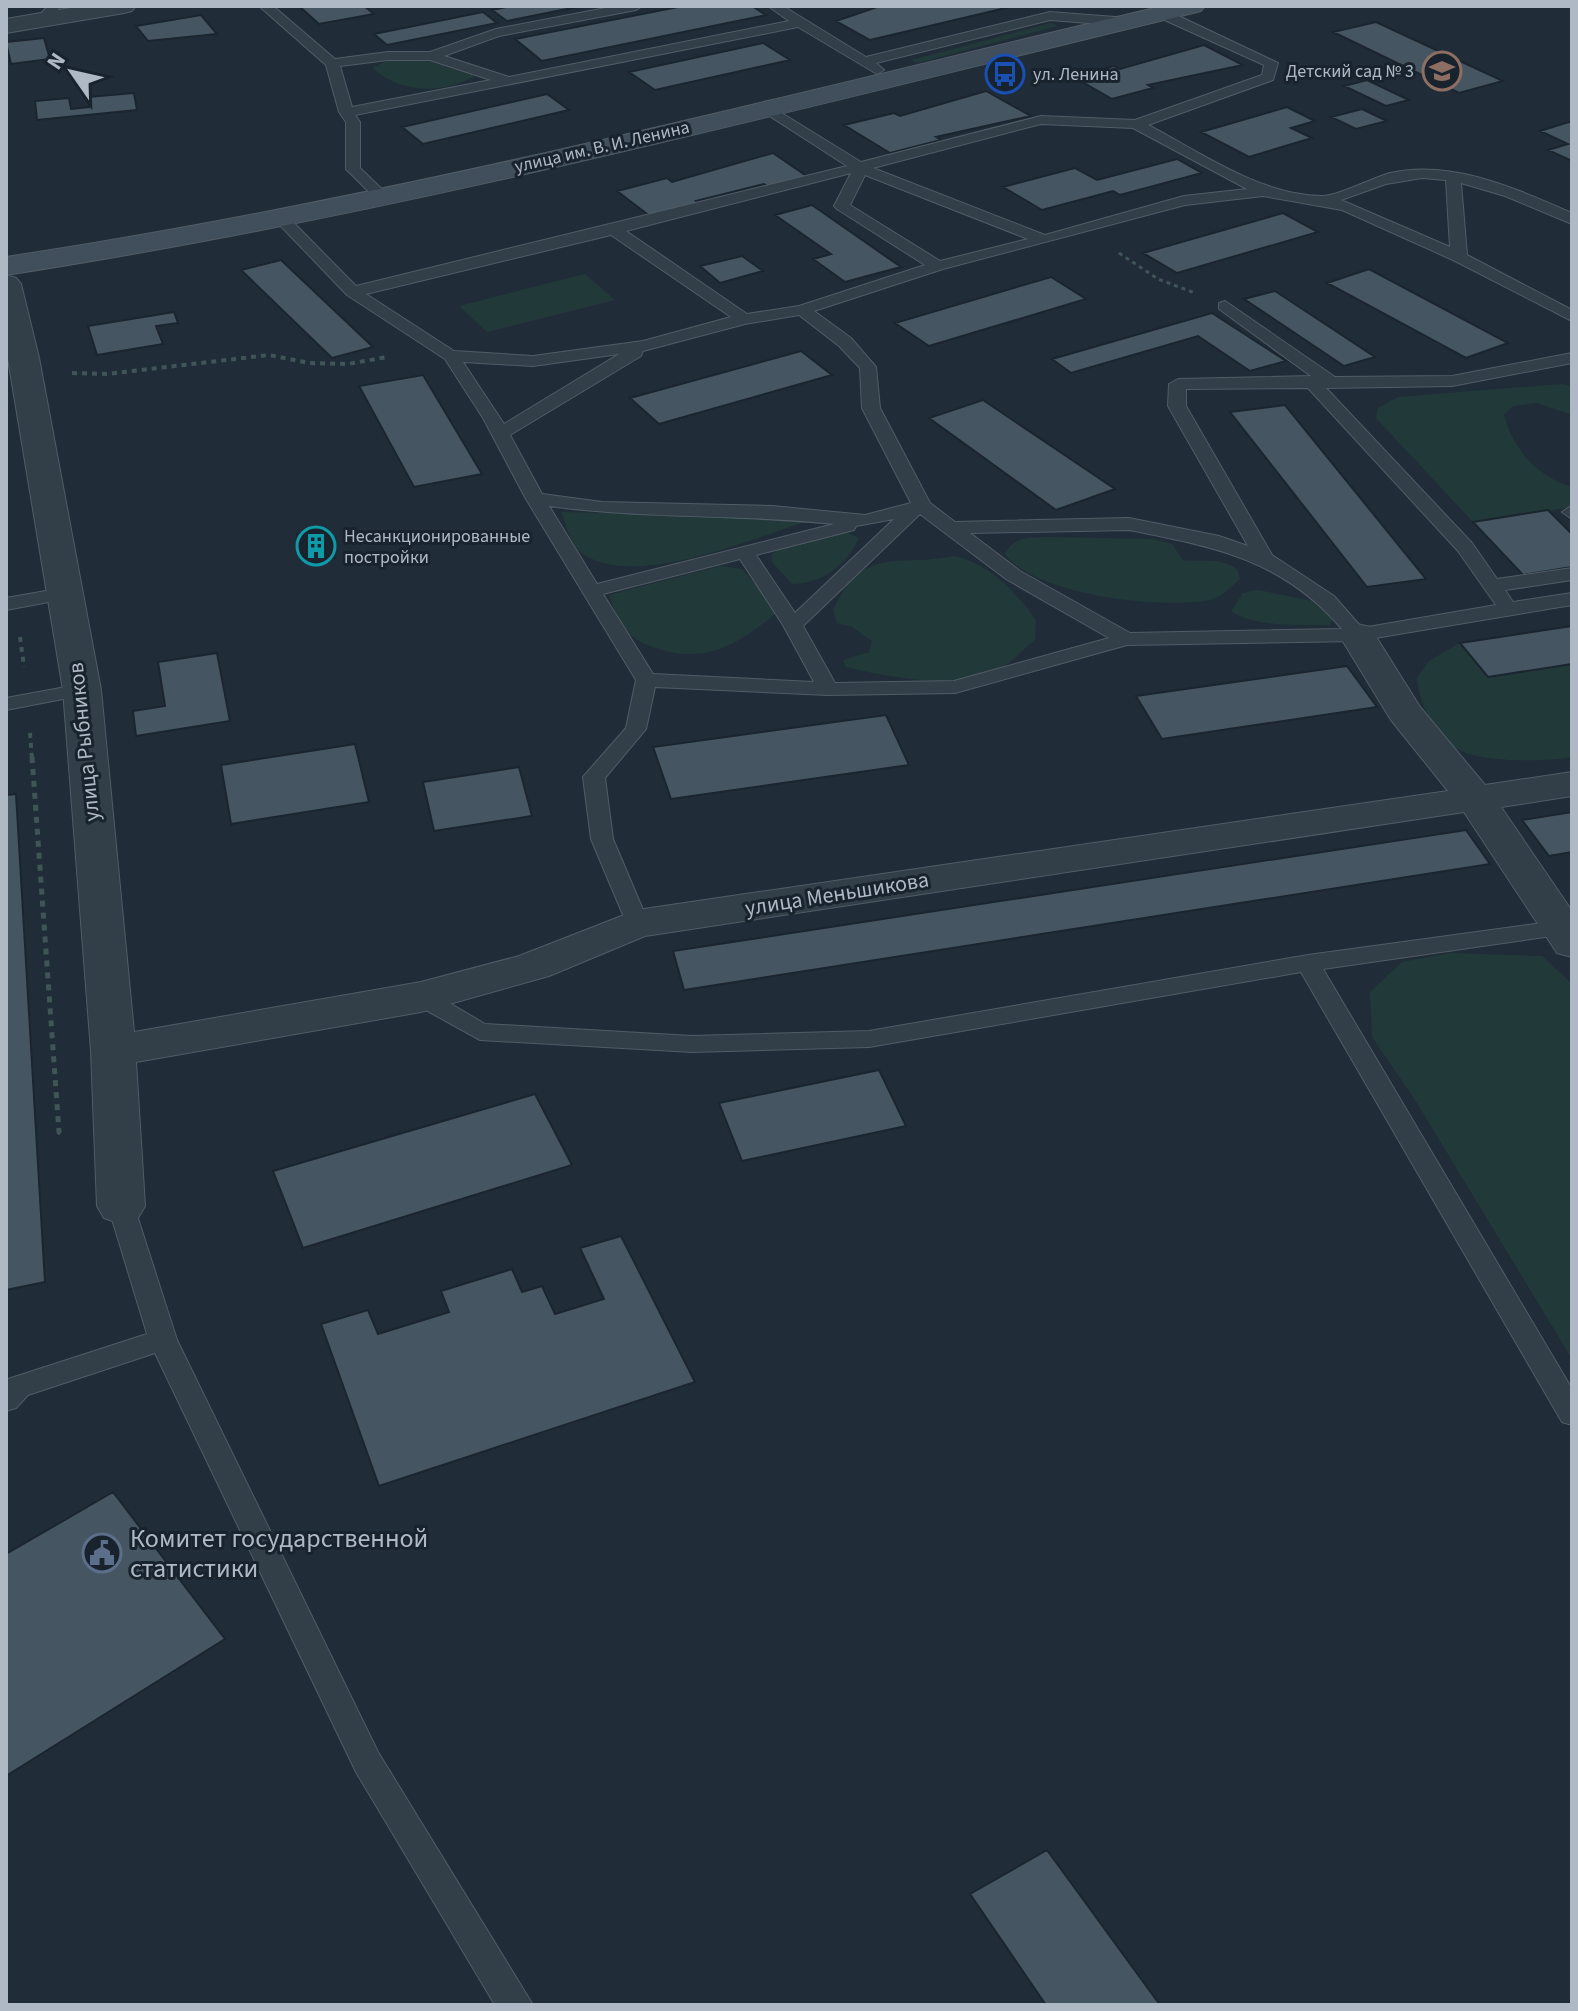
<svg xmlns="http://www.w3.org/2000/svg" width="1578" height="2011" viewBox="0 0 1578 2011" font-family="'Source Sans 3',sans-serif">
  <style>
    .green { fill: #223939 }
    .building { fill: #465562; stroke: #1b252f; stroke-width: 2 }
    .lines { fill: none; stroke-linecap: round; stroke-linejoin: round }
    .lane-casing { stroke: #515c66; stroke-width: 2 }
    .street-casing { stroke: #515c66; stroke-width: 2 }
    .secondary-casing { stroke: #515c66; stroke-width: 2 }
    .path-far2 { stroke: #3f5556; stroke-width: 3; stroke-dasharray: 4 4; stroke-linecap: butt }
    .path-far1 { stroke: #3f5556; stroke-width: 4; stroke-dasharray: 5 5; stroke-linecap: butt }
    .path { stroke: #3f5556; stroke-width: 5; stroke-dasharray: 6 6; stroke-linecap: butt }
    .lane { fill: #333f48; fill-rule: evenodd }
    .street { fill: #333f48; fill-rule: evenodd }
    .secondary { fill: #414e5b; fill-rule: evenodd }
    .labels { text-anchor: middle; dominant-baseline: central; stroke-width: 6; stroke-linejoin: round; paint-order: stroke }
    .far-poi-label { font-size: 18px; fill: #aeb9c5; stroke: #19232d; text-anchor: start }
    .far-street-label { font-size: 18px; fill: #aeb9c5; stroke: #19232d }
    .street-label { font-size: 22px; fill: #aeb9c5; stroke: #19232d }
    .near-poi-label { font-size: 26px; fill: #aeb9c5; stroke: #19232d; text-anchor: start }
  </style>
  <rect width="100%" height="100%" fill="#202d38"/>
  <path class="green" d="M1051,23l7,3 -140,37 -7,-3z
    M390,59l38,1 47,16c-32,18 -75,18 -102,-8z
    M585,274l30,26 -128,32 -28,-26z
    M1562,384l10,2v29l-35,-12 -24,3 -9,9c9,34 34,62 68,72v20l-99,15 -97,-104 2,-10 20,-11z
    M561,512l150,3 94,7c-55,17 -176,70 -226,29 -9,-8 -13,-29 -18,-39z
    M844,531l15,7c-13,28 -36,45 -67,46l-20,-22 -1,-6 6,-6z
    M1045,537l108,2 19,5 11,16c20,3 35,-4 54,9l3,10c-9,8 -18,18 -30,21 -49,9 -174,-4 -205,-46 9,-17 22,-16 40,-17z
    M954,556c37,9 60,34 82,64l-1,20c-11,8 -19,18 -29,25 -37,28 -119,12 -160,2l-3,-7 26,-8 3,-11 -20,-14 -15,-4 -4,-13c32,-67 64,-42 121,-54z
    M720,566l22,3 34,39 -1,6c-34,28 -67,50 -113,36 -12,-4 -24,-7 -33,-17 -10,-10 -15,-25 -20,-38z
    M1258,590l54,11 21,18 -3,6c-27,0 -78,2 -99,-14l12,-18z
    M1460,643l28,34 84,-13v93c-28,5 -79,5 -106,-4 -28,-10 -47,-48 -49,-75l12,-17z
    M1451,953l91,3 30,28v375l-155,-256 -45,-66 -2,-45 32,-30z"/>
  <path class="building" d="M299,6h65l10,8 -55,10z
    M511,6h71l-75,15 -15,-11z
    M683,6h69l14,9 -224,46 -27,-22z
    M1007,6l3,1 -140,33 -34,-19 44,-15z
    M483,12l14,11 -110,22 -13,-11z
    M201,15l16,19 -69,7 -12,-15z
    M1376,22l127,59 -44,12 -126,-61z
    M44,38l6,21 -39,5 -5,-22z
    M763,43l27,17 -135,30 -26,-18z
    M1204,45l39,20 -95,20 5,3 -41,11 -40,-23 42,-10 6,3z
    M1367,80l42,20 -23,6 -42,-20z
    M986,91l45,25 -95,21 5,3 -51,13 -46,-28 50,-12 6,3z
    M134,93l3,17 -100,10 -2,-19 34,-3 2,11 18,-2 -1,-10z
    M547,94l22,16 -146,34 -21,-17z
    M1287,107l28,14 -24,7 21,10 -63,19 -48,-25z
    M1362,109l25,12 -31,8 -25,-12z
    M1572,121v40l-24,-11 20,-6 -28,-13z
    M773,153l35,24 -39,10 -5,-3 -68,17 5,4 -50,12 -34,-26 50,-13 5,4z
    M1177,159l25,14 -82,22 -7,-4 -71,19 -39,-23 72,-19 22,12z
    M812,205l89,62 -56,15 -32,-23 18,-5 -56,-39z
    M1283,213l35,19 -141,41 -34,-20z
    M742,256l21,15 -43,12 -20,-17z
    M281,260l92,87 -41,11 -91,-88z
    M1369,269l139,74 -42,15 -139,-75z
    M1051,277l35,22 -157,47 -34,-23z
    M1275,291l100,66 -31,9 -100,-67z
    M174,312l4,11 -22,3 7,18 -66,11 -9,-29z
    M1212,313l74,48 -36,10 -52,-35 -127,37 -19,-14z
    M801,351l31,24 -173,49 -29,-26z
    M423,375l59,99 -68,13 -55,-101z
    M983,400l132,89 -59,21 -127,-92z
    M1285,405l141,174 -59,8 -137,-175z
    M1548,510l24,24v33l-49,8 -50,-53z
    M322,529l13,29 -26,5 -12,-29z
    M1572,626v38l-84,13 -28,-34z
    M217,653l13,68 -94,15 -3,-25 32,-5 -7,-44z
    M1347,666l30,41 -215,32 -26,-43z
    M886,715l23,50 -238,34 -18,-52z
    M355,744l14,58 -138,22 -10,-59z
    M519,767l13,49 -98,15 -11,-49z
    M16,794l29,488 -39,8v-495z
    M1572,812v40l-23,4 -27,-36z
    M1466,830l24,34 -806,126 -11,-39z
    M879,1070l27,56 -164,35 -23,-58z
    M535,1094l37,71 -269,83 -30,-77z
    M621,1236l74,146 -316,104 -58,-162 47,-14 10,24 71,-22 -8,-21 71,-22 10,23 20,-6 13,28 49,-15 -24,-51z
    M113,1492l112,147 -219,137v-222z
    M1047,1850l113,155h-114l-76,-111z"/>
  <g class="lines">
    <defs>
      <path id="lane" d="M48,6h13l-14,17h-10l-2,-3z
        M259,6h14l62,53 53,-7h42l66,-23 120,-23h26l-6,4 -137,26 -55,20 65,21 280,-56 -21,-15h15l83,51 184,-45 78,6 7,4 -7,4 -78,-6 -174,43 8,7 -7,4 -79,-47 -443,88 5,7v46l32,31 -8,5 -5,-2 -33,-33v-47l-7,-10 -13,-47zM388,60h42l61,20 -139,27 -12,-41z
        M1158,11h10l110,52 -5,17 -125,45c52,27 112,70 173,71 15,1 51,-18 69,-23 63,-14 126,16 182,40v11l-67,-28 -44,-13 6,72 105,55v11l-119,-61 -111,-50 -79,-14 -78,9 -242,64 -129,42 37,27 25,29 4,41 50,95 25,19 174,-4 90,18 29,10 -80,-140 1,-22 9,-5 133,-3 -92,-67v-6l6,-2 110,76 117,-1 120,-23v10l-120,23 -126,2 146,155 25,36 75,-11v12l-67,10 8,12 59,-9v12l-215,36 -230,4 -172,48 -127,2 -173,-8 -9,42 -41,49 8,61 36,85 -4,5h-16l-38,-90 -8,-62 43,-49 10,-48 -110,-181 -43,-81 -38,-59 -98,-64 -72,-75 3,-3h10l68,69 491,-120 -85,-55v-6l5,-1 94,58 180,-46 94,4 127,-45 2,-10 -106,-48zM1041,124l92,4 114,61 -63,7 -139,39 -172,-67zM851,173l-17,33 3,3 88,56 -126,41 -52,8 -121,-83zM865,175l163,64 -88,22 -90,-56zM1422,178l24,2 4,67 -109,-47 45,-16zM611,235l120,82 -88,24 -110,15 -79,-5 -88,-57zM799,315l40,31 21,22 2,40 49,95 -46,12 -93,-9 -170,-4 -60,-8 -32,-59 131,-79 2,-5 102,-27zM619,354l-115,70 -41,-62 70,4zM1308,388l150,163 38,54 -134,23 -28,-32 -62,-41 -86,-149v-17zM549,506c94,13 190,8 285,18l-237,60zM920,514l86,65 103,59 -155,43 -119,2 -32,-57zM894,519l-99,94 -39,-58 98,-25 2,-4zM1129,530c86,17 153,29 213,99l-212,4 -110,-62 -50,-38zM740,559l43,66 31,57 -161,-8 -50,-80z
        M1571,506l1,1v12l-10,-7z
        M63,588l7,2 3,4 -3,4 -64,12v-12z
        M82,684l10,6 -3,4 -83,16v-12z
        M1572,919v14l-249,36 249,420v36l-10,-3 -261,-450 -432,75 -177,5 -212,-12 -67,-37 -4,-6 4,-6h16l56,33 207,12 177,-5 439,-76z
        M121,1196l9,3 4,7 43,134 201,412 155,253h-38l-139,-233 -201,-419 -127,42 -12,13 -10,3 2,-32 139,-45 -39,-128 4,-7z"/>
      <path id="street" d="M82,6h54l-4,5 -8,2 -118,20v-14z
        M6,275l10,3 5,6 18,74 62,332 33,342 287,-50 98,-26 118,-46 811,-119 -57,-71 -52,-85 5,-8 13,-3 13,3 50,80 65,78 87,-13v24l-71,11 71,104v46l-15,-4 -93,-141 -819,124 -96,40 -128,36 -285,50 9,144 -7,12 -17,6 -17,-6 -7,-12 -6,-155 -28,-361 -57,-343z"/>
      <path id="secondary" d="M1163,6h42l-4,5 -8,2c-394,95 -786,200 -1187,262v-18c391,-59 773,-160 1157,-251z"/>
    </defs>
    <use href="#lane" class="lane-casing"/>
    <use href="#street" class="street-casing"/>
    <use href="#secondary" class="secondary-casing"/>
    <path class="path-far2" d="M1119,253l39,26 37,14"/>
    <path class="path-far1" d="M72,373l35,1 162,-19 40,8 39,1 39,-7
      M20,637l4,30
      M30,733l2,26"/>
    <path class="path" d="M32,757l27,375 5,3"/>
    <use href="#lane" class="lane"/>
    <use href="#street" class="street"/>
    <use href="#secondary" class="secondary"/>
  </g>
  <defs>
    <symbol id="school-ring" viewBox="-11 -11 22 22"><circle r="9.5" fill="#19232d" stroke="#8d6e63" stroke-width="1.5"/><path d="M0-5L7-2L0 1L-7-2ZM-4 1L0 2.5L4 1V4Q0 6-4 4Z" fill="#8d6e63"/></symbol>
    <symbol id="bus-ring" viewBox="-11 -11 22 22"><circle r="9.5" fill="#19232d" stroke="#1a4fb4" stroke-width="1.5"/><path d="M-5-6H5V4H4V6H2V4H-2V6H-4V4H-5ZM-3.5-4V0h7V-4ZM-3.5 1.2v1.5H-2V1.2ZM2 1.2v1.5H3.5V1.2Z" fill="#1a4fb4"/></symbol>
    <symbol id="building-ring" viewBox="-11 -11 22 22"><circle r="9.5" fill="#19232d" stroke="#0f9aa8" stroke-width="1.5"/><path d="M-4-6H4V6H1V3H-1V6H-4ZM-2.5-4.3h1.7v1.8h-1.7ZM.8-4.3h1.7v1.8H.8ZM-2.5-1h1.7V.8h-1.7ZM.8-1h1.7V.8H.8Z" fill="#0f9aa8"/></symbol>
    <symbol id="civic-ring" viewBox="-11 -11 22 22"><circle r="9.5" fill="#19232d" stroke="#5c6f8a" stroke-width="1.5"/><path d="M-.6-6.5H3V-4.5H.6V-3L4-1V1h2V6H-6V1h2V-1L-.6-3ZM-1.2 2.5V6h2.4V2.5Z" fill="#5c6f8a"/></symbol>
  </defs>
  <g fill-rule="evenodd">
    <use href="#school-ring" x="1420" y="49" width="44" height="44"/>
    <use href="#bus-ring" x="983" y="52" width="44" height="44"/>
    <use href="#building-ring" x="294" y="524" width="44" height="44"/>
    <use href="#civic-ring" x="80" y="1531" width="44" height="44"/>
  </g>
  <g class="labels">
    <g class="far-poi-label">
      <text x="1414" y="71" text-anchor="end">Детский сад № 3</text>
      <text x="1033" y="74">ул. Ленина</text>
      <text x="344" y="536">Несанкционированные<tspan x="344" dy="21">постройки</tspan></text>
    </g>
    <g class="far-street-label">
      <text transform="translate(602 147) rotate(-13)">улица им. В. И. Ленина</text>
    </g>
    <g class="street-label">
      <text transform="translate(84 742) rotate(-96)">улица Рыбников</text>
      <text transform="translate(837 894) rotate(-9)">улица Меньшикова</text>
    </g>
    <g class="near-poi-label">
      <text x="130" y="1538">Комитет государственной<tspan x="130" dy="30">статистики</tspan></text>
    </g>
  </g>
  <rect width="1578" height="2011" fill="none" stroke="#aeb9c5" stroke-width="16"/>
  <g transform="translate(72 72) rotate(304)" stroke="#19232d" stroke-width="6" paint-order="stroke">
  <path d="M0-6L14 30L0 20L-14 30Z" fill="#aeb9c5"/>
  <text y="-12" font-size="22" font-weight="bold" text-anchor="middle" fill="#aeb9c5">N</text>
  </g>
</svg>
